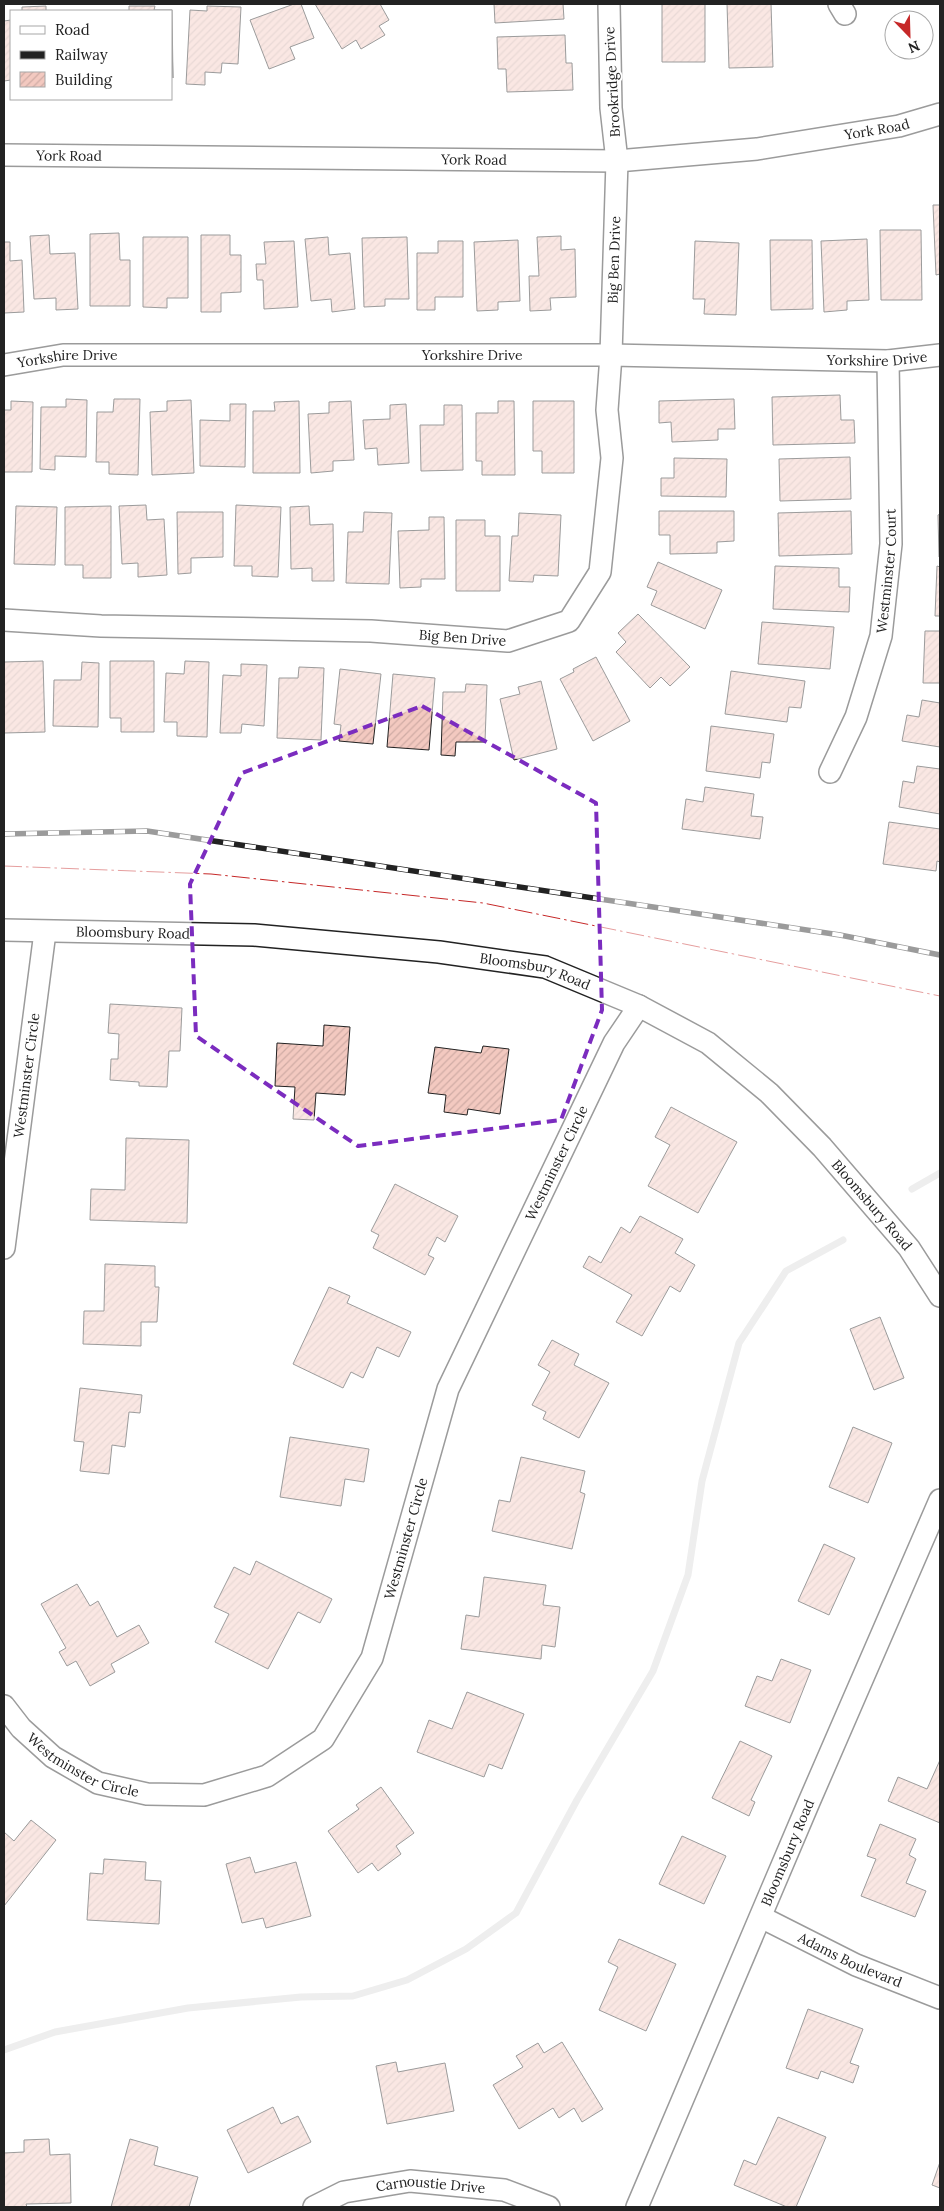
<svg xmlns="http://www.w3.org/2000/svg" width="944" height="2211" viewBox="0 0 944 2211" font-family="Lora,serif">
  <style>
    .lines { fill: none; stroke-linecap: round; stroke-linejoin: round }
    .stream { stroke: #d9d9d9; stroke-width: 7 }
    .building { fill: url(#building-hatch); stroke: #222 }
    .minor-casing { stroke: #222; stroke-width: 24 }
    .minor { stroke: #fff; stroke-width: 21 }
    .rail-casing { stroke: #222; stroke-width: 5.5 }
    .rail { stroke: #fff; stroke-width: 4; stroke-dasharray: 11; stroke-linecap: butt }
    .power { stroke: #c62828; stroke-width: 1; stroke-dasharray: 18 4 2.5 4; stroke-linecap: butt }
    .marked { fill: none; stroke: #7b2cbf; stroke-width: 4; stroke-dasharray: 10 6; stroke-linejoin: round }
    .labels { text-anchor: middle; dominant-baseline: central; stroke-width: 4; stroke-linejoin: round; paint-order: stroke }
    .street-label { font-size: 14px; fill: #222; stroke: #fff }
  </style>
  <defs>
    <pattern id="building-hatch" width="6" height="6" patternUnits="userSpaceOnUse" patternTransform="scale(1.25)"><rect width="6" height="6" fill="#f3c9c0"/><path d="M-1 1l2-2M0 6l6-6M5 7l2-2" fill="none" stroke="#d0aca5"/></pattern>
  </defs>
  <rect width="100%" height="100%" fill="#fff"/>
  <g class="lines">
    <path class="stream" d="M912,1189l28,-16
      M4,2050l51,-18 133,-24 113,-11 52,-1 54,-16 59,-31 50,-36 61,-113 76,-129 35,-96 14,-94 37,-138 47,-72 57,-31"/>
  </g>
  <path class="building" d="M294,4h7l13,34 -24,9 5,12 -26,10 -19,-49z
    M315,4h65l9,16 -10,6 6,9 -24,14 -5,-9 -14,9z
    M494,4h69l1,15 -69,4z
    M662,4h43v58h-43z
    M727,4h44l2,63 -44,1z
    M46,6v5h-24v-4z
    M129,6h26l-1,4h18l1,68 -2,-67h-42z
    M207,6l34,1 -3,57 -16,-1 -1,10 -16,-1v13l-19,-1 4,-74 17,1z
    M11,20v60l-7,1v-60z
    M565,35l1,28h6l1,27 -66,2 -1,-23h-8l-1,-32z
    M933,205h7v69l-4,1z
    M880,230h41l1,70h-41z
    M119,233l1,27h10v46h-40v-72z
    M49,235l1,19 25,-1 3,56 -22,1v-12l-22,1 -4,-63z
    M201,235h29v20h11v37l-20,1v19h-20z
    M561,236v14l14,-1 1,48 -26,1 1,12 -21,1 -1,-35h10l-2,-39z
    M143,237h45v61h-21v10l-24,-1z
    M328,237l1,18 21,-2 5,56 -23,3 -1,-13 -20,2 -6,-62z
    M407,237l2,62h-24v7l-21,1 -2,-69z
    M867,239l2,61 -22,1v9l-23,2 -3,-71z
    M518,240l2,61 -22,1v8l-21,1 -3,-69z
    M770,240h42l1,69 -42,1z
    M294,241l4,66 -34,2 -1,-29h-6l-1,-16h10l-2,-22z
    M438,241h25v56h-28v13h-18v-57h21z
    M695,241l44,2 -3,72 -32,-1 1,-15h-12z
    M4,242h6v19l12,-1 2,52 -20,1z
    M840,395l1,25h13l1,23 -82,2 -1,-48z
    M66,399l21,1 -1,57 -31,-1v14l-15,-1 1,-62h25z
    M114,399h26l-2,76 -29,-1v-12h-13l1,-50h16z
    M734,399l1,30h-17v11l-46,2 -1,-20 -12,1v-22z
    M191,400l3,73 -42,2 -2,-63 17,-1v-10z
    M11,401l22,1 -1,70h-28v-62h7z
    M299,401l1,72h-47v-62h22l-1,-9z
    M351,401l3,59 -21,1v10l-22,2 -3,-59 21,-1v-11z
    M498,401h16l1,74h-33v-14h-6v-48h22z
    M533,401h41v72h-32v-22h-9z
    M230,404h16l-1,63 -45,-1v-46l30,1z
    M406,404l3,59 -31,2 -1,-17 -12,1 -2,-29 27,-1v-14z
    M444,405h18l1,65 -42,1 -1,-46h24z
    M850,457l1,42 -71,2 -1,-42z
    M674,458l53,1 -1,38 -65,-1v-18h13z
    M146,505l1,15 17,-1 3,56 -29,2v-14l-16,1 -3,-58z
    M236,505l45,2 -3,70 -26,-1v-10h-18z
    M16,506l41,1 -2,58 -41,-1z
    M111,506v72h-28v-13h-18v-58z
    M309,506l1,19 23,-1 1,57h-22v-13l-21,1 -1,-62z
    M659,511h75v30l-17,1v11l-47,1v-19h-11z
    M851,511l1,43 -73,2 -1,-43z
    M177,512h46v45l-32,1v15l-13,1z
    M364,512l28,1 -3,71 -43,-1 2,-51h15z
    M519,513l42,2 -3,61 -24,-1 -1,7 -24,-1 3,-45h6z
    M940,514v43h-1l-1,-42z
    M429,517h15l1,62h-24v8l-21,1 -2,-57 31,-1z
    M456,520h29v16h15v55h-44z
    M658,562l64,28 -17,39 -54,-24 6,-14 -10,-4z
    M775,566l64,2v19h11l-1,25 -76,-3z
    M937,566l3,1v49h-5z
    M638,614l52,53 -20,19 -9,-9 -11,11 -34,-36 10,-10 -8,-9z
    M762,622l72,5 -4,42 -72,-5z
    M925,631h15v52h-17z
    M596,657l34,64 -37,20 -33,-62 14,-7 -1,-3z
    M43,661l2,71 -41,1v-71z
    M110,661h44v71h-33v-14h-11z
    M185,661l24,1 -2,75 -30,-1v-14h-13l2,-49 18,1z
    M82,662l17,1 -1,64 -45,-1 1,-46h27z
    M241,664l26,1 -3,61 -22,-2 -1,9h-21l3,-58 18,1z
    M299,667l25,1 -3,72 -44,-2 2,-60h19z
    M340,669l41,5 -8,70 -34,-3 2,-16 -7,-1z
    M731,671l74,10 -4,27 -12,-1 -2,15 -62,-8z
    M393,674l42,4 -6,72 -42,-3z
    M541,681l16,68 -43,11 -14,-61 20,-5 -2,-7z
    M466,684l21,1 -2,57h-29l-1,14 -14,-1 2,-63h22z
    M922,700l18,3v44l-38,-6 5,-26 12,2z
    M711,726l63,8 -4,29 -8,-1 -2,16 -54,-7z
    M917,766l23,3v45l-41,-7 4,-26 11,2z
    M705,787l49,7 -3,22 12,1 -3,22 -78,-10 4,-30 17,3z
    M889,822l51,7v33l-3,-1 -1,10 -53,-7z
    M110,1004l72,4 -2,43h-11l-2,36 -28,-1v-4l-29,-2 1,-21h7l1,-25 -11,-1z
    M324,1025l26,2 -5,68 -29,-2 -2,27 -21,-1 2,-32 -20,-1 2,-43 46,3z
    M483,1046l26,3 -9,65 -32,-5 -1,6 -23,-3 2,-17 -18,-2 7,-46 46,6z
    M671,1107l66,35 -39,71 -50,-27 22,-41 -15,-8z
    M126,1138l63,2 -2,83 -97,-3 1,-31 34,1z
    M395,1184l63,32 -13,26 -8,-5 -9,18 6,3 -9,17 -52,-27 6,-13 -8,-4z
    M640,1216l43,23 -8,14 20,12 -15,27 -10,-6 -28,50 -26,-14 16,-27 -49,-28 6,-11 12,7 20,-36 9,6z
    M105,1264l50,2v21h4l-2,35h-16v24l-58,-2 1,-33h20z
    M329,1287l21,9 -3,7 64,29 -12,25 -22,-10 -14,31 -12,-6 -8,16 -50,-24z
    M880,1317l24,61 -30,12 -24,-61z
    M552,1340l27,14 -5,11 35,18 -30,55 -36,-19 3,-7 -14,-7 18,-33 -12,-7z
    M80,1388l62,7 -2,18 -11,-1 -4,35 -13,-2 -3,29 -29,-3 4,-29 -10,-1z
    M853,1427l39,16 -24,60 -39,-16z
    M290,1437l79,12 -5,33 -19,-3 -4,27 -61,-9z
    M521,1457l64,14 -5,21 5,2 -13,55 -80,-18 7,-31 11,2z
    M824,1544l31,14 -26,57 -31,-14z
    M256,1561l76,38 -12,24 -22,-11 -30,57 -53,-27 14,-28 -15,-7 20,-40 16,8z
    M484,1577l62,8 -3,20 17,2 -5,40 -13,-2 -1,14 -80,-10 5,-34 13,2z
    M77,1584l13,22 8,-5 19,36 22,-12 10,18 -38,21 4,8 -25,14 -14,-25 -9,5 -8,-14 7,-4 -25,-44z
    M781,1659l30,11 -21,53 -45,-17 12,-30 15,5z
    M467,1692l57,22 -22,55 -13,-5 -5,13 -67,-25 12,-32 23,9z
    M740,1741l32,15 -21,44 4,2 -6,14 -37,-18z
    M940,1760v63l-52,-22 10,-24 29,12z
    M381,1787l33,46 -18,13 5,8 -23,17 -6,-8 -14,10 -30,-42 31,-22 -3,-4z
    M31,1820l25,20 -52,66v-74l10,9z
    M880,1824l36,15 -7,16 7,4 -10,24 20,8 -11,26 -54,-21 15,-37 -9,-3z
    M682,1836l44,20 -22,48 -45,-20z
    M250,1857l5,16 41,-11 15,54 -45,12 -3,-10 -21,5 -16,-59z
    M104,1859l42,3 -1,18 16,1 -2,43 -72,-4 3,-47 13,1z
    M619,1939l57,25 -30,67 -47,-21 19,-43 -10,-5z
    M808,2009l55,20 -13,34 9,3 -6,17 -32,-12 -3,8 -32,-11z
    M562,2042l41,67 -21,13 -8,-14 -15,10 -6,-10 -34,21 -26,-44 30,-18 -7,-11 22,-13 6,10z
    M396,2062l2,10 47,-9 9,48 -67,13 -11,-58z
    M273,2107l8,17 17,-8 13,26 -63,31 -21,-43z
    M778,2117l48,20 -30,70h-9l-53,-22 10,-25 12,5z
    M49,2139l1,16 20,-1 1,49 -45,1 1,3h-23v-54l20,-1v-12z
    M130,2139l28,8 -4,18 44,12 -9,30h-78z
    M940,2162v26l-8,-3z"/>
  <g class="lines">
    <defs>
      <g id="minor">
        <path d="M839,4l6,10"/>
        <path id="s1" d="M4,155l613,6 140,-12 142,-23 41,-12"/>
        <path id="s2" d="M4,365l59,-10h548l277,6 52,-6"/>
        <path id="s3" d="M4,620l97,6 270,5 137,10 61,-20 31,-49 12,-114 -5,-48 4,-55 6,-194 -6,-53 -2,-104"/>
        <path id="s4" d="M830,772l26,-55 25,-81 10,-92 -3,-183"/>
        <path id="s5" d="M4,930l250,5 185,17 106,15 94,39 69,37 61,50 53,54 87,101 31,48"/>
        <path id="s6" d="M4,1248l41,-316"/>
        <path id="s7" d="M4,1706l17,22 32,29 45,26 49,11 57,1 63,-19 56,-37 49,-81 76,-269 166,-346 25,-37"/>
        <path id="s8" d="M761,1917l95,48 84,33"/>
        <path id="s9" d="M314,2207l30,-15 66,-11 94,9 45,17"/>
        <path id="s10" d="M637,2207l172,-405 131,-302"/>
      </g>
    </defs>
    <use href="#minor" class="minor-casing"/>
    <use href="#minor" class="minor"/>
    <defs>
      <path id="rail" d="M4,834l143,-3 693,104 100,20"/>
    </defs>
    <use href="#rail" class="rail-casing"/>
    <use href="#rail" class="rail"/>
    <path class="power" d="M4,866l207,8 272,29 457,93"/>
  </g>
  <path d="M0 0H944V2211H0ZM422,706l174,97 6,207 -41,110 -203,26 -162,-110 -6,-152 52,-111z" fill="#fff" fill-opacity=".55" fill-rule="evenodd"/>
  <path class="marked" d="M422,706l174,97 6,207 -41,110 -203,26 -162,-110 -6,-152 52,-111z"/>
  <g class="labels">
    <g class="street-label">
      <text transform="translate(612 82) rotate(-93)">Brookridge Drive</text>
      <text stroke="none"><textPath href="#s1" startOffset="875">York Road</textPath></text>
      <text stroke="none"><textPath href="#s1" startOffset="65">York Road</textPath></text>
      <text stroke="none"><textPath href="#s1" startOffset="470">York Road</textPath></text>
      <text stroke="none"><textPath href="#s3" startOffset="940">Big Ben Drive</textPath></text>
      <text stroke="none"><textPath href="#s2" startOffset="469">Yorkshire Drive</textPath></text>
      <text stroke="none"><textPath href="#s2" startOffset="874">Yorkshire Drive</textPath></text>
      <text stroke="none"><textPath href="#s2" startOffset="64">Yorkshire Drive</textPath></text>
      <text stroke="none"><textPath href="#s4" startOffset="211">Westminster Court</textPath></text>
      <text stroke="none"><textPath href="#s3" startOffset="459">Big Ben Drive</textPath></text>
      <text stroke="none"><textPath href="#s5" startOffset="129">Bloomsbury Road</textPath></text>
      <text stroke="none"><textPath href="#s5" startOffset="534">Bloomsbury Road</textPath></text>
      <text stroke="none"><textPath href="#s6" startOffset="174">Westminster Circle</textPath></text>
      <text stroke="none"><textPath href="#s7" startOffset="988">Westminster Circle</textPath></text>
      <text stroke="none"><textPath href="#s5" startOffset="954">Bloomsbury Road</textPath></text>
      <text stroke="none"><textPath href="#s7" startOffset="582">Westminster Circle</textPath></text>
      <text stroke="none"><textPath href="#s7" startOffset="102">Westminster Circle</textPath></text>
      <text stroke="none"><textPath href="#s10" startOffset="385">Bloomsbury Road</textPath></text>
      <text stroke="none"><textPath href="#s8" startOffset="99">Adams Boulevard</textPath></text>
      <text stroke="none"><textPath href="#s9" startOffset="121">Carnoustie Drive</textPath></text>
    </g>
  </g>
  <rect width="944" height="2211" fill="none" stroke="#222222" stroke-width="10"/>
  <rect x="10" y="10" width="162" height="90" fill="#ffffff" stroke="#a7a7a7"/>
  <rect x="20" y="26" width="25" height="8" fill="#ffffff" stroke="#a7a7a7"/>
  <text x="55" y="35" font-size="15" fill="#222222">Road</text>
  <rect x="20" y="51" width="25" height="8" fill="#222222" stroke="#a7a7a7"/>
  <text x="55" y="60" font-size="15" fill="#222222">Railway</text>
  <rect x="20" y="72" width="25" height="15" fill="url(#building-hatch)" stroke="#a7a7a7"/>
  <text x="55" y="85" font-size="15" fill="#222222">Building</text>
  <g transform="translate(909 35) rotate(157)"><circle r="24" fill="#ffffff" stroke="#a7a7a7"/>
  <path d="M0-4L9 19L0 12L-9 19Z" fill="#c62828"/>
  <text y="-8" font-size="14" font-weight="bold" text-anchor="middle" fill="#222222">N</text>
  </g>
</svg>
